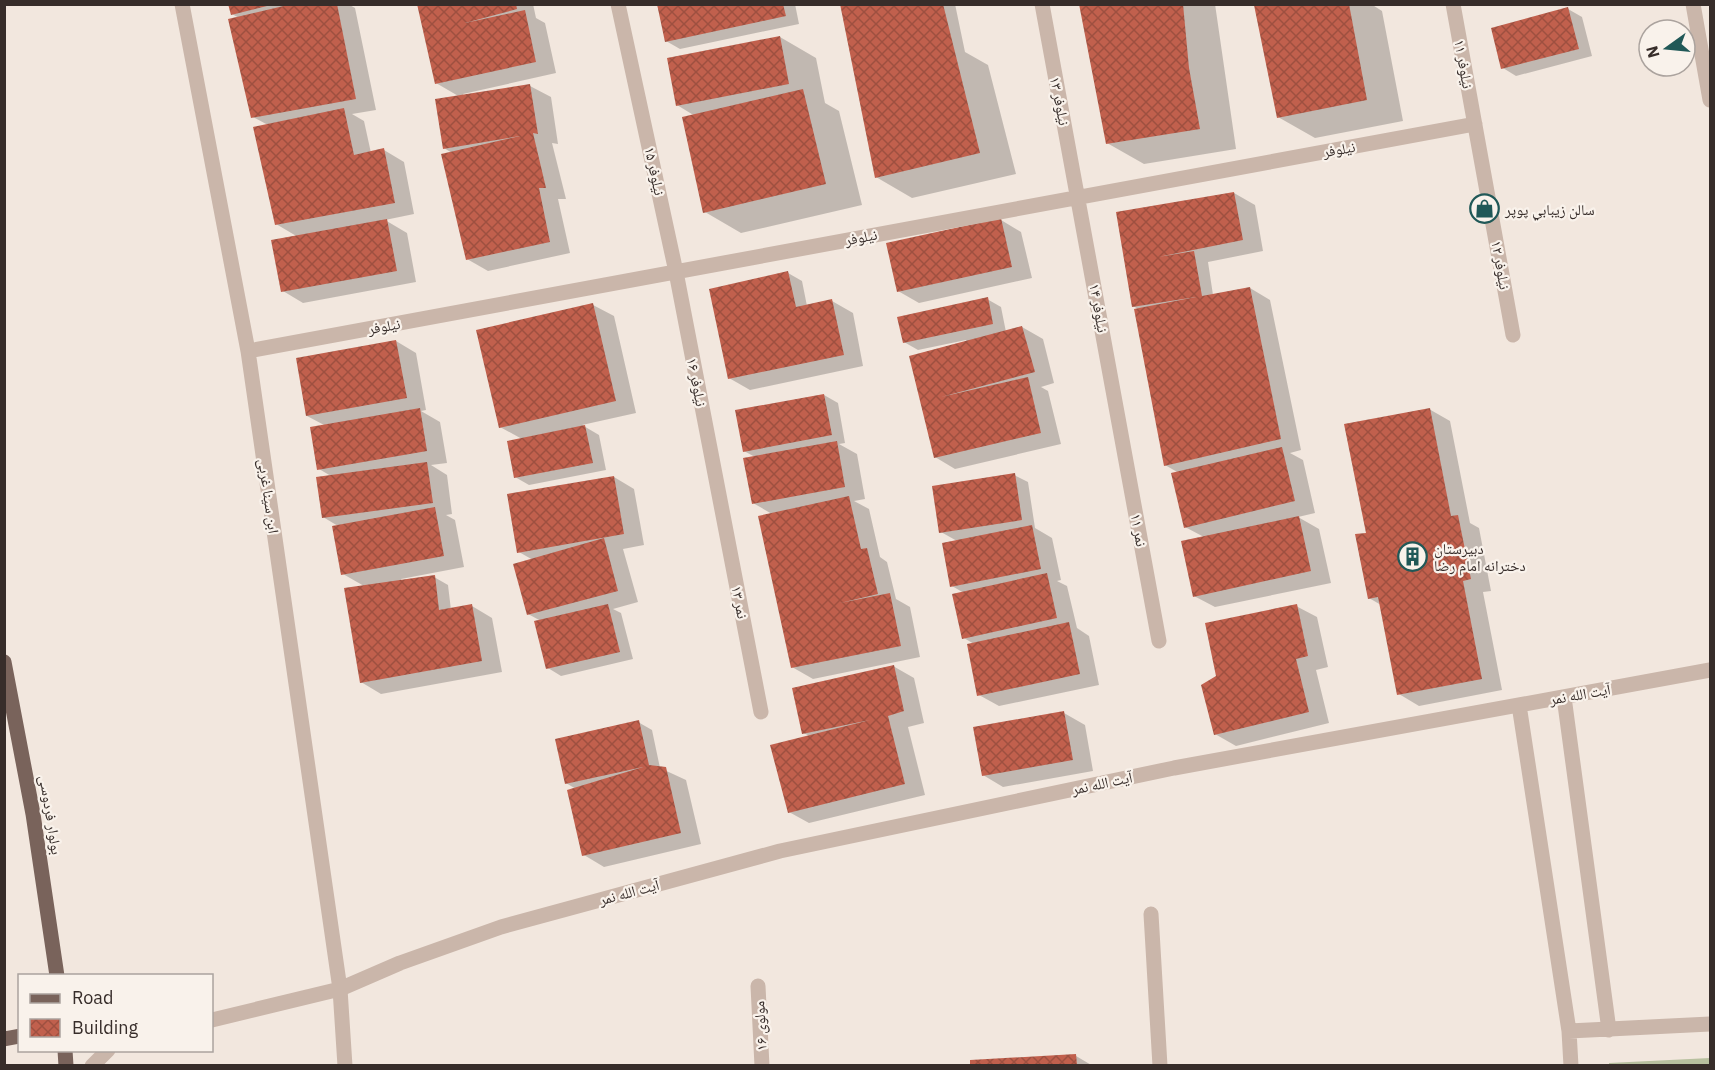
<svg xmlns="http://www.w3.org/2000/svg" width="1715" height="1070" viewBox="0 0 1715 1070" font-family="'IBM Plex Sans','Noto Naskh Arabic',sans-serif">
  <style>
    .pitch { fill: #b8c09f }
    .shadow { fill: #0003 }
    .building { fill: url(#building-cross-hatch) }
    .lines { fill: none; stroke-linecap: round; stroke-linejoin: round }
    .minor { stroke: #cab6aa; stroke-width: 15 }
    .major { stroke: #79635b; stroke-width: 15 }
    .labels { text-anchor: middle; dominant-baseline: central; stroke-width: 4.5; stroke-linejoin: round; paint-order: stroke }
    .street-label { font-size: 15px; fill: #372d2a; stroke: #f9f2eb }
    .poi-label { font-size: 15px; fill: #372d2a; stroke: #f9f2eb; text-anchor: start }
  </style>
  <defs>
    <pattern id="building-cross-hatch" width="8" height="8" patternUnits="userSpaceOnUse" patternTransform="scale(1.5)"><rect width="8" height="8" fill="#c1604d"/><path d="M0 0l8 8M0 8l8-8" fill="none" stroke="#9e5040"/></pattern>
  </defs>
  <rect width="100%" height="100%" fill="#f2e7de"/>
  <path class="pitch" d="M1710,1058v7h-101v-2z"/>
  <path class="shadow" d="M230,4h118l7,4 21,102 -24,4 12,7 7,32 13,-3 20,12 10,52 -29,6 22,13 9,49 -113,21 -20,-12 15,-54 -22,-13 -8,-99 -15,-8 -14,-99 -7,-4z
    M418,4h115l3,14 9,5 11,50 -93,21 1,2 66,-10 21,11 7,47 -6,-1 14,56h-8l12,54 -82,18 -21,-12 -15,-106 -8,-5 16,-51 -24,-14z
    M657,4h138l4,20 -119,25 -14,-8z
    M841,4h114l10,48 23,13 28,109 -104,24 -36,-21z
    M1082,4h133l21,145 -92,15 -37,-21z
    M1371,4l11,7 21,110 -88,17 -37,-21 -15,-113z
    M1568,9l14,8 10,39 -76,20 -13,-8z
    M780,37l36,21 9,45 14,8 23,94 -121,28 -36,-21 -10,-96 -18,-11z
    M1234,193l21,12 8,46 -55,11 5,33 37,-7 20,12 31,150 -11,3 13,7 12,53 -17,4 21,12 12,54 -116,24 -21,-11 10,-59 -19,-10 -6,-54 -14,-8 -25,-155 -7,-4 -8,-42z
    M1001,220l20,12 11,46 -113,25 -21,-12z
    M788,273l14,8 5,25 25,-5 21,12 10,53 -113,24 -21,-12z
    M987,299l14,8 5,25 16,-5 21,12 11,44 -13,4 7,4 13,53 -106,25 -20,-12 -25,-100 57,-15 -1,-2 -48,10 -14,-8z
    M593,305l21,11 22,97 -54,12 17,10 7,35 -77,15 -14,-8 7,-38 -22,-12z
    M396,341l20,12 10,57 -5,1 19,11 7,41 -16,2 16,10 5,39 -6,1 9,5 9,47 -63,12 1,2 32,-4 14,8 3,25 21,-4 20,12 10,54 -121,22 -20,-12 3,-96 -21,-12 -5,-48 -15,-9 8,-41 -12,-7 7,-43 -19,-10z
    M824,395l14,8 7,40 -6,1 18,10 8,45 -11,2 15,8 11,48 7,5 9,37 14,8 10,50 -107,22 -21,-12 -20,-153 -19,-11 2,-46 -11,-6z
    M1429,409l21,12 20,102 9,5 12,63 -8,1 19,98 -83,16 -20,-12 -18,-89 -12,-7 -2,-64z
    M1014,475l14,7 7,46 17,10 9,42 -4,1 10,5 10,42 12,8 10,49 -100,21 -20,-11 -5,-51 -10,-6v-45l-12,-7 5,-45 -16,-9z
    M614,477l20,12 10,56 -21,4 15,53 -25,7 8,4 12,46 -72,17 -13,-8 -7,-47 -13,-7 5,-54 -14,-8z
    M1296,606l21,11 11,50 -12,3 13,53 -93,23 -21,-12 3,-57z
    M893,666l21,12 10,45 -16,4 17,68 -116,28 -20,-11 21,-76 -7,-3z
    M1064,713l21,12 8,46 -90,16 -20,-12z
    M638,722l14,8 8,38 26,12 15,64 -97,23 -20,-12 -8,-66 -10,-6z
    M1076,1056l17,10h-121v-5z"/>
  <path class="building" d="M228,4h43v1l-40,10z
    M292,4h45l19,95 -105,19 -23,-99z
    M417,4h99l1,5 -52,14 60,-13 11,52 -101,22z
    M657,4h126l3,12 -121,26z
    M840,4h103l37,149 -105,25z
    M1079,4h104l6,64 11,61 -94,15z
    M1349,4l18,96 -90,18 -23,-113z
    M1568,7l11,42 -78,20 -10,-41z
    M780,36l9,48 -113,22 -9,-48z
    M530,84l8,50 -5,-1 13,55h-7l11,54 -84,18 -25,-106 79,-18 -77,13 -8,-50z
    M803,89l23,95 -123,29 -21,-96z
    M344,108l10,47 30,-7 11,55 -120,22 -22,-98z
    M1234,192l9,48 -85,17 36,-6 8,45 48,-9 31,152 -117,27 -30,-157 62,-12 -64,10 -16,-95z
    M1001,218l11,49 -115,25 -11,-49z
    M387,219l10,52 -116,21 -10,-52z
    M788,271l8,36 36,-8 12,56 -116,24 -19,-90z
    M988,297l5,27 -90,19 -6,-26z
    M593,303l23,98 -117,27 -23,-98z
    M1022,326l13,46 -94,25 87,-20 13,56 -107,25 -25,-102z
    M396,340l11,58 -101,18 -10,-58z
    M824,394l8,41 -89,17 -8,-42z
    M420,408l7,43 -110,19 -7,-43z
    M1430,408l21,108 7,-1 13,64 -8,2 19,98 -85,16 -19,-98 -10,2 -13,-65 11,-1 -22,-109z
    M585,425l8,38 -79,15 -7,-37z
    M837,441l8,46 -93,17 -9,-46z
    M1282,447l13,54 -111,27 -13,-55z
    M427,462l6,41 -111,15 -6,-41z
    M1015,473l7,47 -83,13 -7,-47z
    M614,476l10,58 -107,19 -10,-59z
    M849,496l12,53 6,-1 11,46 -38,9 50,-10 11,53 -110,22 -33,-152z
    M435,507l9,49 -103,19 -9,-49z
    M1299,516l12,55 -118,26 -12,-56z
    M1032,525l9,44 -91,18 -8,-44z
    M604,538l14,53 -91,24 -14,-51z
    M1047,573l10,45 -95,21 -10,-45z
    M435,575l4,35 33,-6 10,57 -122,22 -16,-95z
    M608,604l12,48 -74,17 -12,-48z
    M1297,604l11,52 -12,3 13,53 -95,23 -13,-50 15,-9 -11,-53z
    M1069,622l11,52 -103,22 -10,-52z
    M894,665l10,46 -16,5 17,68 -117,29 -18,-68 100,-25 -68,14 -10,-46z
    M1064,711l9,49 -91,16 -9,-49z
    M639,720l10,45 17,2 15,66 -99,23 -15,-66 76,-23 -78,17 -10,-45z
    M1076,1054l1,11h-107v-5z"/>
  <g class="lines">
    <path class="minor" d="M182,4l66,347 92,638 5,77
      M618,4l58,268 85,440
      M1042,4l117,637
      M1453,4l60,331
      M1693,4l17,96
      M248,351l1227,-227
      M1564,697l45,333
      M1519,705l50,326 2,35
      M1151,914l9,152
      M758,986l4,80
      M212,1020l128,-31 60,-26 101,-36 279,-76 394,-83 536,-98
      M1569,1031l141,-7
      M92,1066l16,-16"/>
    <path class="major" d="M4,662l29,152 24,162
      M4,1039l16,-3
      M65,1050l1,16"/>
  </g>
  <defs>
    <symbol id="shop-ring" viewBox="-11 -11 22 22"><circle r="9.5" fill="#f9f2eb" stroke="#205857" stroke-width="1.5"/><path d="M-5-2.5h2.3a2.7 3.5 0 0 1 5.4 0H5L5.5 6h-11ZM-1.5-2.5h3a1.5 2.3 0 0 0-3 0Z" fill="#205857"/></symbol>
    <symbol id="building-ring" viewBox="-11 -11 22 22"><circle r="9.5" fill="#f9f2eb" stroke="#205857" stroke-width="1.5"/><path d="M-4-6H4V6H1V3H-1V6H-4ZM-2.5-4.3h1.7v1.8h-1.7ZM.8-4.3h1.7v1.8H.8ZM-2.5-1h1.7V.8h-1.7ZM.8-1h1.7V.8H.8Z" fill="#205857"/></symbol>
  </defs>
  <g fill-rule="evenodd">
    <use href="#shop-ring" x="1468" y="192" width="33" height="33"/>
    <use href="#building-ring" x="1396" y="540" width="33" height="33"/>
  </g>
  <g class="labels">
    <g class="street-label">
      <text transform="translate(1464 64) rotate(80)">نیلوفر ۱۱</text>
      <text transform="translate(1060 101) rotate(79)">نیلوفر ۱۳</text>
      <text transform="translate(1339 149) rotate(-10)">نیلوفر</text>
      <text transform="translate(655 171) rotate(78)">نیلوفر ۱۵</text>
      <text transform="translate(861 237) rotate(-11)">نیلوفر</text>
      <text transform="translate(1501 265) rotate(80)">نیلوفر ۱۲</text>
      <text transform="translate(1099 308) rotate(80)">نیلوفر ۱۴</text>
      <text transform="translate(384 326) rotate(-10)">نیلوفر</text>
      <text transform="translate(697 382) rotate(79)">نیلوفر ۱۶</text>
      <text transform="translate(269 496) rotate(82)">ابن سینا غربی</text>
      <text transform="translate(1139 530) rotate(80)">نمر ۱۱</text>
      <text transform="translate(740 602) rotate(79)">نمر ۱۳</text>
      <text transform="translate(1580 694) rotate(-10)">آیت الله نمر</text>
      <text transform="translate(1102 783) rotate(-12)">آیت الله نمر</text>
      <text transform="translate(51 815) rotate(81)">بولوار فردوسی</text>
      <text transform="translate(629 892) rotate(-15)">آیت الله نمر</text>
      <text transform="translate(760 1026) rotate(-93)">مولوی ۱۶</text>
    </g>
    <g class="poi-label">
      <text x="1505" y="209">سالن زيبابي پوپر</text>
      <text x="1434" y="548">دبیرستان<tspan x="1434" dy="17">دخترانه امام رضا</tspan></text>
    </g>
  </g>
  <rect width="1715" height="1070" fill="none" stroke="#372d2a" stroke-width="12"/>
  <rect x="18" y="974" width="195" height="78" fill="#f9f2eb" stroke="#aba39e" stroke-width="1.5"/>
  <rect x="30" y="994" width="30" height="9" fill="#79635b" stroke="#aba39e" stroke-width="1.5"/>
  <text x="72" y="1004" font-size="18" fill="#372d2a">Road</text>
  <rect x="30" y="1019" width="30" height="18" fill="url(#building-cross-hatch)" stroke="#aba39e" stroke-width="1.5"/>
  <text x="72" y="1034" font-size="18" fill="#372d2a">Building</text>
  <g transform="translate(1667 48) rotate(255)"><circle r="28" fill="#f9f2eb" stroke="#aba39e" stroke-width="1.5"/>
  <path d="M0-4.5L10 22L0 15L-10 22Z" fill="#205857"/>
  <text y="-9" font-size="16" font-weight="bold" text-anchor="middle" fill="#372d2a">N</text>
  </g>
</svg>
